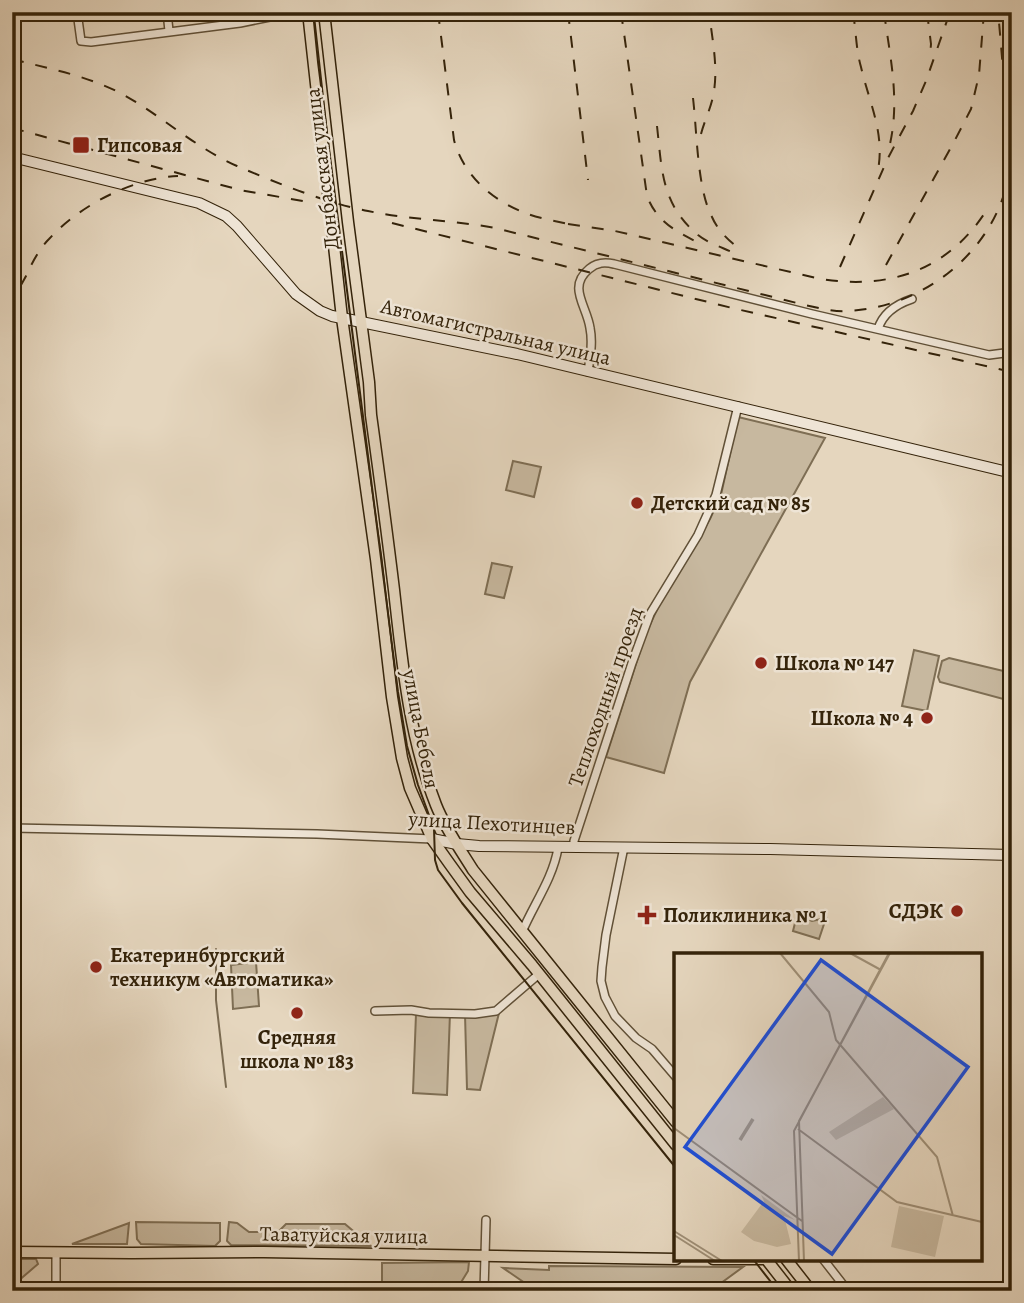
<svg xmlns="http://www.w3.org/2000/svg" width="1024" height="1303" viewBox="0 0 1024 1303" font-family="Alegreya,serif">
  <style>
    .green { fill: #c7b89f; stroke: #7e6e54; stroke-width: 2 }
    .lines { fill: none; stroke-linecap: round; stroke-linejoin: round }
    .stream { stroke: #7a6a51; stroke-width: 2 }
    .minor-casing { stroke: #605037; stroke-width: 10 }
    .secondary-casing { stroke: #34230a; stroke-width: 12 }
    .primary-casing { stroke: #34230a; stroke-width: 13 }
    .minor { stroke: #eee4d5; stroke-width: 7 }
    .secondary { stroke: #eee4d5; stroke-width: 10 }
    .primary { stroke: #e5d6be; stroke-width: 10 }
    .tram { stroke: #34230a; stroke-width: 2 }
    .rail { stroke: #34230a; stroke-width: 2; stroke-dasharray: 12 12; stroke-linecap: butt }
    .poi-dot { fill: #8f2418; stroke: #eee4d5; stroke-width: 2.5 }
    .labels { text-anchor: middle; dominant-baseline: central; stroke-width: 5; stroke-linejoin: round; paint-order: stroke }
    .poi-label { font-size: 21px; font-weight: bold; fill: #34230a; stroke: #eee4d5; text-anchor: start }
    .street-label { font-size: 21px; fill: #34230a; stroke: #eee4d5 }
    .inset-river { fill: none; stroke: #a99981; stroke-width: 3.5 }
    .inset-road { fill: none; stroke: #9e8e76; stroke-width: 2 }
    .view { fill: #1d4ed8; fill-opacity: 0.15; stroke: #1d4ed8; stroke-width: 3.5 }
    .inset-edge { fill: none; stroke: #34230a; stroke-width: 3.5 }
  </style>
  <rect width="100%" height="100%" fill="#e5d6be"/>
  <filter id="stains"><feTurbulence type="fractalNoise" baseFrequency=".00286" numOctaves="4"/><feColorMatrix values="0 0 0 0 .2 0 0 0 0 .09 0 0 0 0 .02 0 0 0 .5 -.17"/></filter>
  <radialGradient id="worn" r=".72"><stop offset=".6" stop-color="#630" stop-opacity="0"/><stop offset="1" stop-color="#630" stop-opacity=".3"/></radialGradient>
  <path class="green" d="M738,417l87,21 -135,244 -26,91 -58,-16 40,-124 17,-36 47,-78 11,-24z
    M513,461l28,6 -7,30 -28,-7z
    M492,563l20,4 -8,31 -19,-4z
    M914,650l25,6 -12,55 -25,-5z
    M949,658l63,15v26l-5,1 -67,-18 -2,-5 4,-16z
    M797,915l15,6 14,-3 -7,21 -26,-8z
    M256,962l3,44 -26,3 -2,-44z
    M450,1013l-3,82 -34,-2 3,-79z
    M499,1013l-19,77 -13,-1 -2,-75z
    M136,1222l84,1v18l-5,5 -74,-2 -4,-5z
    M229,1222l8,1 12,9h29l8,-8h59l26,22 -140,-1 -4,-4z
    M129,1223l-2,21h-55z
    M12,1259h24l2,5 -21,18h-5z
    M469,1262l-1,9 -8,13 -78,-1v-20z
    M549,1266l194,1 -26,19 -192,-3 -22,-15 46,2z"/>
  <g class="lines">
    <path class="stream" d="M216,949v51l10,87"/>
    <defs>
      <path id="minor" d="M77,12l4,29 10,1 149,-19 55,-11
        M167,12l2,19
        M878,329c5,-16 19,-25 34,-30
        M588,372c2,-15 5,-29 2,-44 -3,-22 -23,-41 -1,-59 8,-7 16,-7 25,-5l198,50 177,41 23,-3
        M12,828l305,6 115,5
        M574,847v-6l58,-178 18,-49 48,-79 18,-40 22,-89
        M624,847l-18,88 -4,32 -1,14 4,16 10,19 21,22 16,11 24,28
        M522,932c12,-28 31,-54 36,-84
        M375,1011l36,-1 18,3 46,1 21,-3 43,-37
        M56,1252v39
        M823,1259l25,32
        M484,1291l2,-71"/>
      <path id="secondary" d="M12,157l187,46 27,13 11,10 59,68 24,17 12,5 185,38 495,119
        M432,839l25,5 22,2 291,3 242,6"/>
      <path id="primary" d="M308,12l34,306 34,241 16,138 10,61 8,30 22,51 17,24 21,29 62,73 144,180
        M324,12l24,210 21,160 2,33c8,58 16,117 23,175 8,72 15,147 42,215 9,23 24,44 37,65l203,252
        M12,1252l120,1 132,-1 412,7
        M713,1259h54
        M766,1259l25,32
        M786,1259l25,32"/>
    </defs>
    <use href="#minor" class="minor-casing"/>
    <use href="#secondary" class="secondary-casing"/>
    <use href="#primary" class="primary-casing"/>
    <use href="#minor" class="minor"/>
    <use href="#secondary" class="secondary"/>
    <use href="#primary" class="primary"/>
    <path class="tram" d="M313,12l5,50 80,630 9,54 11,39 16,44 1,31 3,10 24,33 214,265
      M753,1259l25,32"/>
    <path class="rail" d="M438,12l16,128c9,34 36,59 69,72 16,7 35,9 53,14
      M568,12l20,168
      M621,12l26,184c10,27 32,37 56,49
      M853,12c3,18 3,38 8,55 8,35 24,66 17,103
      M884,12c6,45 16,87 6,132
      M927,12l4,32 -1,13
      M1009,12l3,27
      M12,59c38,10 77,17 112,36 39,22 72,53 113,71 40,17 89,37 131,45 42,9 85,9 127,17l310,77c14,3 28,7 43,6 79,-4 152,-64 162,-144 2,-22 -2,-43 -4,-64 -3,-30 -5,-61 -8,-91
      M693,98c4,33 4,91 19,119 6,14 17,24 29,33
      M657,126c5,44 4,78 41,109 10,8 23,12 34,17
      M12,128l228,62 74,13
      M701,134c4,-15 11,-28 13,-43 4,-26 -2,-53 -5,-79
      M392,223l340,85 280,64
      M568,224l47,7 201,47c69,13 131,-6 170,-67
      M886,265l69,-125 16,-31 8,-34 5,-63
      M840,267l48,-109 25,-47 13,-30 24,-69
      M12,333c2,-12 2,-26 5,-38 1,-6 6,-13 9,-19 6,-13 13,-27 23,-37 31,-34 84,-61 129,-63
      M12,529l3,74v67"/>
  </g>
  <g class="poi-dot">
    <rect x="72" y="136" width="18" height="18" rx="3.5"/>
    <circle cx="637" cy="503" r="7"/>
    <circle cx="761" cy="663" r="7"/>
    <circle cx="927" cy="718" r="7"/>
    <circle cx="957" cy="911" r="7"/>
    <path d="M643.5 904.5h7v7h7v7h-7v7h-7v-7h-7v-7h7z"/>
    <circle cx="96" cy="967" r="7"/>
    <circle cx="297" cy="1013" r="7"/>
  </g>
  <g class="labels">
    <g class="poi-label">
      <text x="97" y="145">Гипсовая</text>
      <text x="651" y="503">Детский сад № 85</text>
      <text x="775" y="663">Школа № 147</text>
      <text x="913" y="718" text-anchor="end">Школа № 4</text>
      <text x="943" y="911" text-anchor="end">СДЭК</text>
      <text x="663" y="915">Поликлиника № 1</text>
      <text x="110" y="955">Екатеринбургский<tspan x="110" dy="24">техникум «Автоматика»</tspan></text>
      <text x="297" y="1037" text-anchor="middle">Средняя<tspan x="297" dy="24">школа № 183</tspan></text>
    </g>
    <g class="street-label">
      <text transform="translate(322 169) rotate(-97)">Донбасская улица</text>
      <text transform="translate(496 332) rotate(13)">Автомагистральная улица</text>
      <text transform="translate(605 697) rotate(-71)">Теплоходный проезд</text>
      <text transform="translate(421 729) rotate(79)">улица Бебеля</text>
      <text transform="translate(492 823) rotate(3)">улица Пехотинцев</text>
      <text transform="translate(344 1235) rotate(1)">Таватуйская улица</text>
    </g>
  </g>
  <g transform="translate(674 953)">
    <rect width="308" height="308" fill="#e5d6be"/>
    <path d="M209,144l11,12 -58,31 -7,-8zM87,242l34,25 -11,-4 7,28 -14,3 -23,-6 -13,-9 23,-31zM225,253l45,10 -9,41 -44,-10z" fill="#c7b89f"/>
    <path class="inset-river" d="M66,187l13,-21"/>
    <path class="inset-road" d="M106,0l49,59 7,28 101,117 16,59M176,0l31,17M0,175l128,93M124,176l99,73 85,20M0,278l48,30M0,282l41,26M125,308l-5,-130 95,-178M130,308l-5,-140 91,-168"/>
    <path class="view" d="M147,7l147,107 -136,187 -147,-107z"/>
    <rect width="308" height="308" class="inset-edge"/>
  </g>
  <rect width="1024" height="1303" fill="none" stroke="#e5d6be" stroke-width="42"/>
  <rect x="14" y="14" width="996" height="1275" fill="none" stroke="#34230a" stroke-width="3.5"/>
  <rect x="21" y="21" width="982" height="1261" fill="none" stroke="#34230a" stroke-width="2"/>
  <rect width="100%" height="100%" filter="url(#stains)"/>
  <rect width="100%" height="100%" fill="url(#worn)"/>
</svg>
